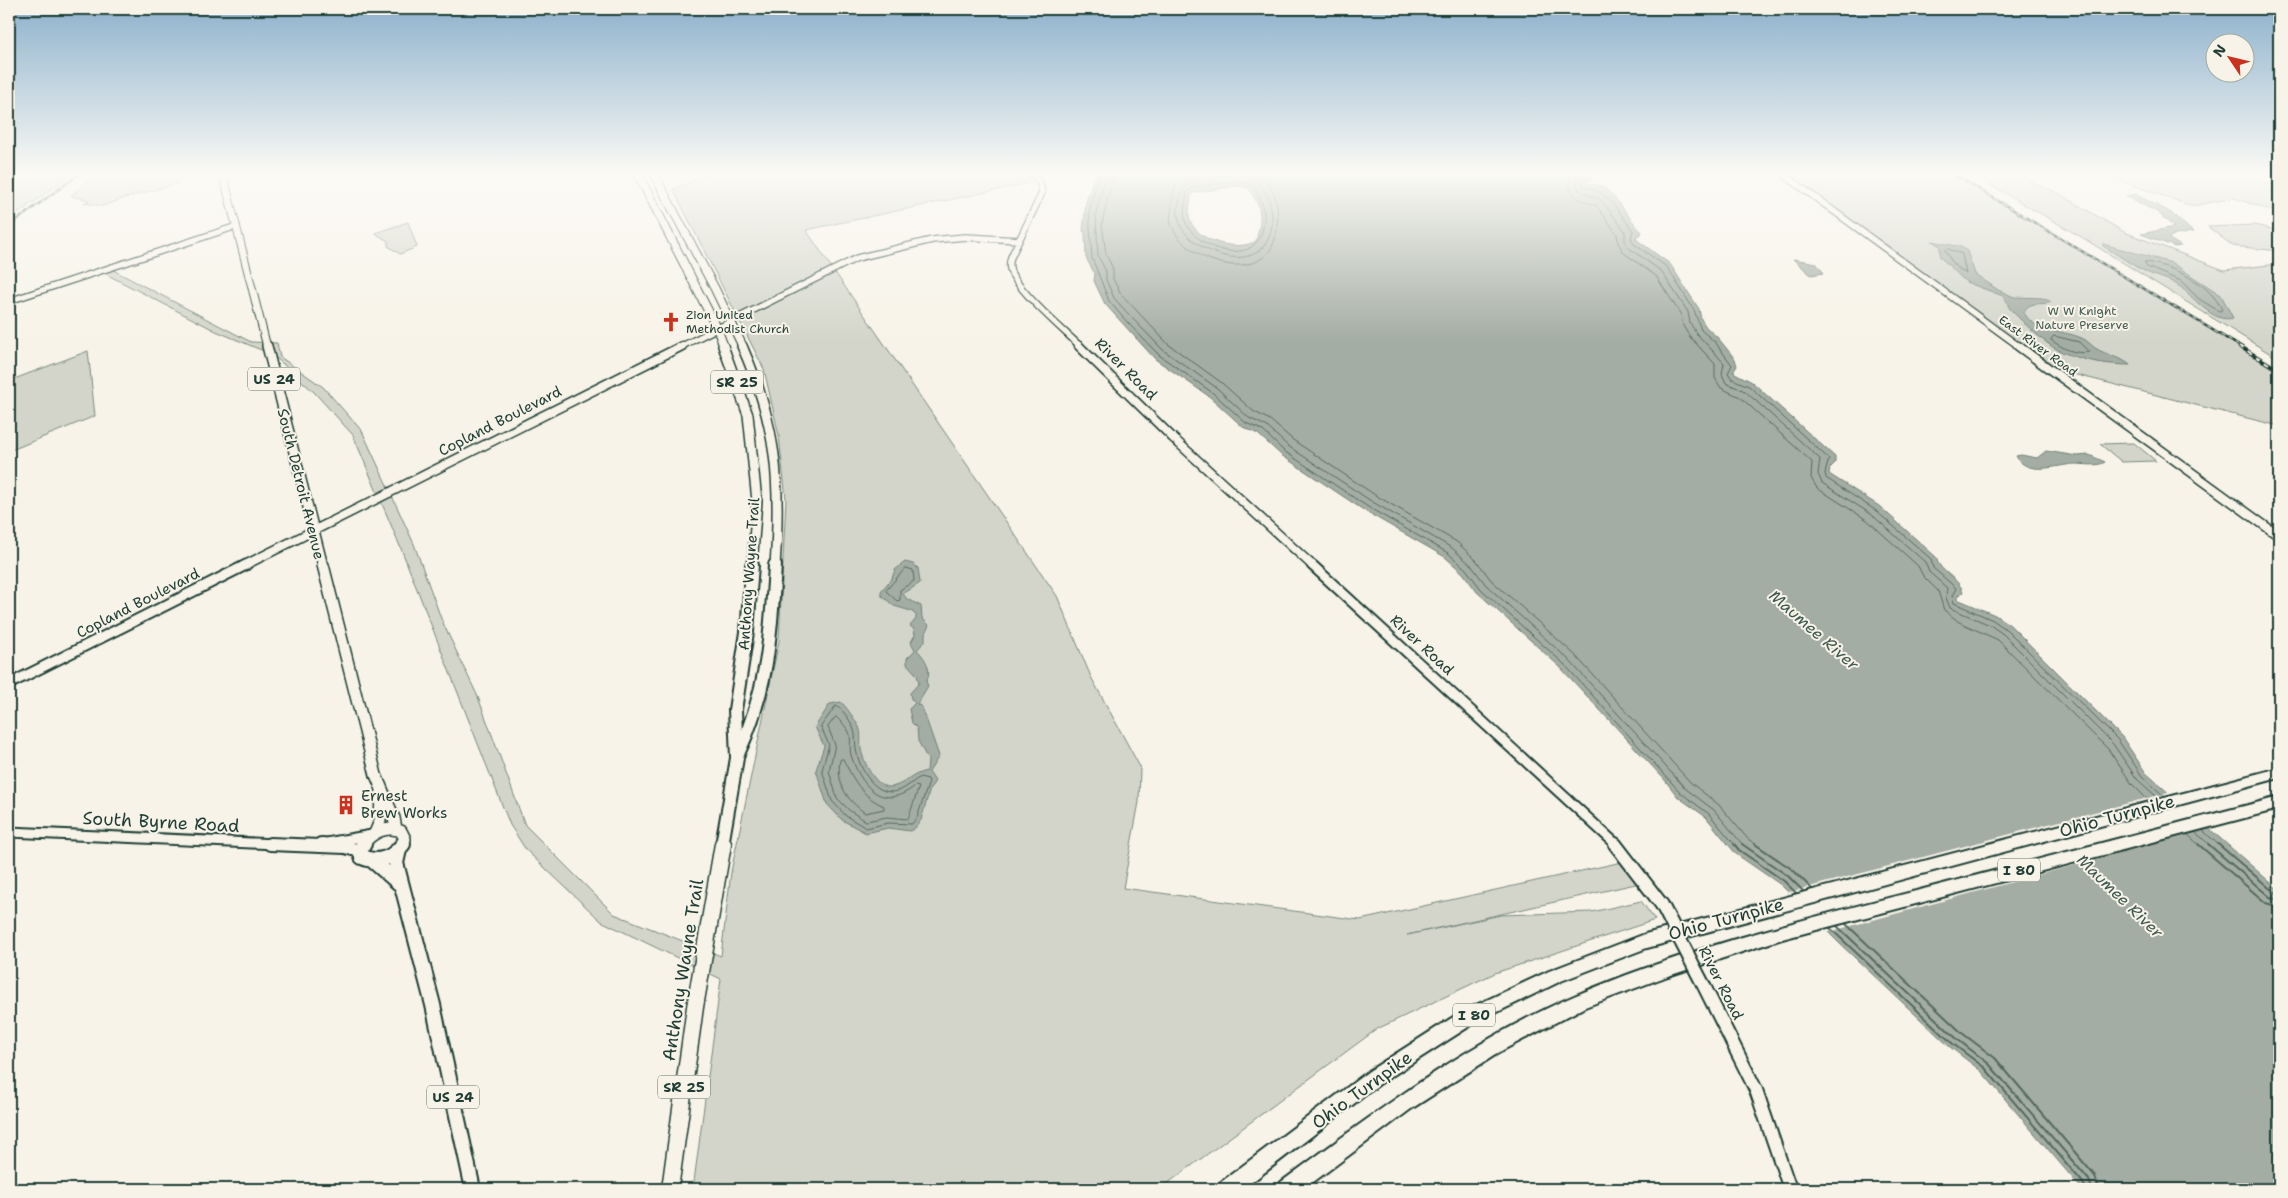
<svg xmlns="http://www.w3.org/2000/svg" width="2288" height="1198" viewBox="0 0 2288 1198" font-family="'Shantell Sans',sans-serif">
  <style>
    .green { fill: #d3d5ca; stroke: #79897f }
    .water { fill: #a4ada3; stroke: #6f8077; fill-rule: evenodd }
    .pier { fill: #f7f3e8 }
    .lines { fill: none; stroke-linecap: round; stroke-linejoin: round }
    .shore-far1 { stroke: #546a60; stroke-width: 1 }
    .shore { stroke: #546a60; stroke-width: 2 }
    .tertiary-far3-casing { stroke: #1f3d34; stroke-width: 8 }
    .tertiary-far2-casing { stroke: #1f3d34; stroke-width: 11 }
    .tertiary-far1-casing { stroke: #1f3d34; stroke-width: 13 }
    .tertiary-casing { stroke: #1f3d34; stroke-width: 16 }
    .secondary-far3-casing { stroke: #1f3d34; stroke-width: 8 }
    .secondary-far2-casing { stroke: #1f3d34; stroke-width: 11 }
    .secondary-far1-casing { stroke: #1f3d34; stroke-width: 13 }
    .secondary-casing { stroke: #1f3d34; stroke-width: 16 }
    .primary-far3-casing { stroke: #1f3d34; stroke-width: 9 }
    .primary-far2-casing { stroke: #1f3d34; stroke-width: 12 }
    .primary-far1-casing { stroke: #1f3d34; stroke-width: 14 }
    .primary-casing { stroke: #1f3d34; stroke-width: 18 }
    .trunk-far3-casing { stroke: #1f3d34; stroke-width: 10 }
    .trunk-far2-casing { stroke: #1f3d34; stroke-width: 12 }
    .trunk-far1-casing { stroke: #1f3d34; stroke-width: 16 }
    .trunk-casing { stroke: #1f3d34; stroke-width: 19 }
    .motorway-casing { stroke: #1f3d34; stroke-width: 4 }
    .tertiary-far3 { stroke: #f7f3e8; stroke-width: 5.5 }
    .tertiary-far2 { stroke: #f7f3e8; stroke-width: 8 }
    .tertiary-far1 { stroke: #f7f3e8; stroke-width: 9 }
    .tertiary { stroke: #f7f3e8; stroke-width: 12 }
    .secondary-far3 { stroke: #f7f3e8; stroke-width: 5.5 }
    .secondary-far2 { stroke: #f7f3e8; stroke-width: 8 }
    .secondary-far1 { stroke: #f7f3e8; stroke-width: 9 }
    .secondary { stroke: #f7f3e8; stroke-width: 12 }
    .primary-far3 { stroke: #f7f3e8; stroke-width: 7 }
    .primary-far2 { stroke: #f7f3e8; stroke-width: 9 }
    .primary-far1 { stroke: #f7f3e8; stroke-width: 11 }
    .primary { stroke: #f7f3e8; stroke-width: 14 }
    .trunk-far3 { stroke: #f7f3e8; stroke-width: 8 }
    .trunk-far2 { stroke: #f7f3e8; stroke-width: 9 }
    .trunk-far1 { stroke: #f7f3e8; stroke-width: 12 }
    .trunk { stroke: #f7f3e8; stroke-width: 16 }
    .motorway { fill: #f7f3e8; fill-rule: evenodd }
    .rail-far1-casing { stroke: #1f3d34; stroke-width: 2.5 }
    .rail-casing { stroke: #1f3d34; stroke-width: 4 }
    .rail-far1 { stroke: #f7f3e8; stroke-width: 1; stroke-dasharray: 4; stroke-linecap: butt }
    .rail { stroke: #f7f3e8; stroke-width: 2; stroke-dasharray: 5; stroke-linecap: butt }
    .tertiary-bridge-casing { stroke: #1f3d34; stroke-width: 16; stroke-linecap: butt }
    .tertiary-bridge { stroke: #f7f3e8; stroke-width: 12 }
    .labels { text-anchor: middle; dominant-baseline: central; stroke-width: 4; stroke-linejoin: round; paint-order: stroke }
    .far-park-label { font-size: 12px; fill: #435b52; stroke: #f7f3e8 }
    .far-poi-label { font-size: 12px; fill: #1f3d34; stroke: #f7f3e8; text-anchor: start }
    .far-street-label { font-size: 12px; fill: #1f3d34; stroke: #f7f3e8 }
    .shield { fill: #f7f3e8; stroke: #60746a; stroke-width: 1 }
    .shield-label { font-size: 14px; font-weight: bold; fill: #1f3d34 }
    .street-label { font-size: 15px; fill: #1f3d34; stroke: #f7f3e8 }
    .poi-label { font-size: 15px; fill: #1f3d34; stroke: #f7f3e8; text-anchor: start }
    .water-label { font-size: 16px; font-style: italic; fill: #405950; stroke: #f7f3e8 }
    .near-street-label { font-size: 18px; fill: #1f3d34; stroke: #f7f3e8 }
  </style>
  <rect width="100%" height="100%" fill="#f7f3e8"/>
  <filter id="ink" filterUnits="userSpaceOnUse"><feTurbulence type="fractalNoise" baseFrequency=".02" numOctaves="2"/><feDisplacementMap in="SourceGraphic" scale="10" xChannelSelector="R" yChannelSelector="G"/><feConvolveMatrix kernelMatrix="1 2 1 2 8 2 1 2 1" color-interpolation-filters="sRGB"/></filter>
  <g filter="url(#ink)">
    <path class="green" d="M9,174h63l-56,41 -7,-4z
      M102,174h97l-27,11 -47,13 -22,8 -19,-3 5,-3 -18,-4 14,-13z
      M711,174h316l8,8 -229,48 251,366 34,81 49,90 -1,35 -16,86 237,32 262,-58 18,21 -233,52 94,-20 91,-3 49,-11 14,19 -160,53 -118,56 -217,160h-467l28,-210 -120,-58 -75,-71 -16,-25 -108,-274 -49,-116 -39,-43 -41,-37 -57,-24 -114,-59 9,-3 140,73 26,1 3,14 43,30 39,44 52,113 28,77 36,76 47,128 89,89 107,42 10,-84 48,-231 7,-142 -7,-63 -15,-67 -91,-180z
      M1787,174h165l327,197v55l-222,-56z
      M1971,174h44l43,19 66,39 100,38 55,-6v95l-196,-121z
      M2101,174h143l35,13v26l-45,-15 -42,8z
      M408,222l9,25 -17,7 -12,-8v-5l-13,-8z
      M2255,225l24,6v20l-46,-5 -25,-19z
      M88,351l7,65 -86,35v-70z
      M2134,443l22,18 -34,1 -22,-18z"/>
    <path class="water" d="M1095,174h493l3,2 1,4 -9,2c6,3 13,1 19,4 12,7 28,34 39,45l1,2 -6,4 1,3 33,24 29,45 2,10 5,8 12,11 17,21 2,7 -4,6 19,10 83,75v6l-5,5 -1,6 50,32 57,51c3,16 23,20 27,35l-6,4v3l38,16 15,10 112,112 24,36 133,117v299h-197l-101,-118 -31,-24 -111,-104 -58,-58 -45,-31 -30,-37 -28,-20 -14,-18 -104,-112 -83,-75 -14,-19 -18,-16 -80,-46 -84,-56 -23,-21 -15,-7 -33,-30 -55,-38 -50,-55 -11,-23 1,-7 -9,-16 -1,-25 -2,-2 3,-29zM1239,186l9,2c15,21 14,29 8,53 -18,11 -59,1 -66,-21 -2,-6 0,-20 2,-27z
      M2135,194l35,18 23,20 -22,4 -2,3 12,7 -6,1 -34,-13 33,-7 -17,-15 -32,-16z
      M1932,241l29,6 6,4 8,23 23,16 16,7 29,1 8,4c-10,4 -22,-2 -27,10 8,20 38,18 55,25 7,2 11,7 16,11 11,7 26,9 35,17 -23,0 -52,-5 -72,-15 -14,-7 -34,-27 -45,-38 -6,-5 -5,-11 -10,-16l-37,-14 -26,-25v-11z
      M2103,244l69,19 49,32 12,23c-20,6 -40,-22 -54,-32 -10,-7 -22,-9 -33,-14 -15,-7 -29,-18 -43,-26z
      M1793,259l23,4 8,10 -13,2z
      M2046,451l31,5 12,-1 16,7c-8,5 -21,2 -31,2 -17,1 -47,13 -58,-8l5,-1 16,3z
      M905,562l8,2 5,4 2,15 -17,11 4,5 14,7 1,12 7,7 -4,9v7l-8,9c8,7 16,22 9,31l2,5 -11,18 5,3 17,49 -10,16 6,9 -5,8 -9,31 -6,8 -5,3 -22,-3 -22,5 -24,-13 -15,-16 -11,-34 8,-24 -9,-19 15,-23 11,-2c4,3 15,19 18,25 3,7 1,15 2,22 2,12 14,38 28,38 13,0 23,-14 38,-16l1,-11 -10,-19 -1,-13 -5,-5 -3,-14 6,-6 -4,-4 -1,-6 9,-10 -2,-8 -10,-11v-6l8,-8 -4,-8 4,-7 -1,-6 -4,-3 6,-7v-4l-5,-4 -17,-5 -13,-11v-4l11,-13 3,-8z"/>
    <path class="pier" d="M2171,792l40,36 -386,105 -39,-40z"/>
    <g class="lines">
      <path class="shore-far1" d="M1099,174l-10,38 3,46 17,43 18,21 32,33 54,38 33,30 16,7 22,21 84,56 80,46 18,16 15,20 83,75 117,129 28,21 26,31
        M1106,174l-10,39 2,43 8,15v9l8,18 18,20 31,32 54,38 32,30 17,8 22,20 83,55 81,47 19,17 15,20 82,74 118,130 28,21 29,35
        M1113,174l-11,50 4,30 7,15v10l8,15 47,50 54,39 31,28 17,9 23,20 82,55 82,47 19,18 15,20 83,74 117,129 28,22 29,34 9,6
        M1189,174c-14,7 -16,17 -17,31 0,6 -3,13 -1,19 13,39 96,64 105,10 4,-24 2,-41 -15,-60
        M1570,174c-4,20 8,27 26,31l21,29 1,9 6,10 32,23 25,39 2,11 7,11 25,27v14l6,10 19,9 72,65 -1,16 6,10 50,32 51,46 5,10 15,15 6,19 15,12 39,18 110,109 24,35 17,17
        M1579,174l-3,8 3,8 22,10 24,31v10l4,7 32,23 27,41 2,11 6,10 28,30 -2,11 4,9 19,8 75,68 -2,15 4,9 49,31 54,48 4,10 18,16 -1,10 4,10 40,17 13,9 110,110 24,35 21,19
        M1586,174l-4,7 1,5c27,6 34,24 50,45l-2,7 3,6 33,23 27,43 7,20 14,12 17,23 -4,8 4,6 17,7 80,73 -4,14 1,5 49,32 56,49 2,9 23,20 -4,8 2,7 39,17 14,10 111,110 24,36 23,21
        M1240,175c4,2 11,3 14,5 20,14 24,48 10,66 -19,23 -59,7 -76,-10 -8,-8 -11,-17 -10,-28 3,-35 34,-32 62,-33z
        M1239,181l13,4c9,14 15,26 11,43 -8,41 -66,21 -77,-5 -4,-9 0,-22 1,-31l7,-5z
        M1948,249l14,5 4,20 -13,-10 -8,-14z
        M2145,262c27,3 66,22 77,48l-3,1 -20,-12 -18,-18 -34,-14z
        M2054,336l25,6 10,10c-14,3 -27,-4 -38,-12z
        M906,568l7,2 1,11 -14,9v10l-3,1 -11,-10z
        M836,706c7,3 16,17 18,24 2,6 1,13 2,19 3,20 20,51 45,41 6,-3 13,-9 19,-13l8,2 1,3 -12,36 -5,6 -24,-1 -22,5 -20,-12 -14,-15 -10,-31 7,-25 -8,-18z
        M836,717c4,4 11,10 13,15 3,7 0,16 2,23 10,32 32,57 64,31l4,1 -11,32 -21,-2 -21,4 -16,-10 -13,-13 -8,-27 6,-26 -7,-18z
        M843,759c11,21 18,37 41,47v3l-19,4c-19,-14 -29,-29 -25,-53z
        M2202,830l17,15
        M2195,832l15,13
        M2187,834l12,11"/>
      <path class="shore" d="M1734,844l5,6 45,31 12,12
        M1742,844l46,32 15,15
        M1755,844l38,26 19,19
        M2198,844l68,59 13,4
        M2208,844l62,53 9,3
        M2218,844l56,48 5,1
        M1846,924l116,109 33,25 100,118 4,13
        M1837,926l120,113 32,25 100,116 3,9
        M1830,928l123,116 32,24 99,116 1,5"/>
      <defs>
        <path id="tertiary-far3" d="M1032,174l8,9 2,10 -31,64c-2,6 -2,13 2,19 13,22 48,52 68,71
          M9,301l228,-75
          M680,347l177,-89 75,-18 33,-3 54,3"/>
        <path id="tertiary-far2" d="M1079,346l94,92 140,128
          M243,566l439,-220"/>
        <path id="tertiary-far1" d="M1312,565l305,280
          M9,684l237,-119"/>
        <path id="tertiary" d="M1615,844l47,61
          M1703,984l53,106 34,99"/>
        <path id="secondary-far3" d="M1783,174l237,173"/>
        <path id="secondary-far2" d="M2018,346l261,190"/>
        <path id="secondary-far1" d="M9,832l289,13
          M321,844l51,-9"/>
        <path id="secondary" d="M270,844l75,3 15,4
          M321,844h2"/>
        <path id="primary-far3" d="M223,174l44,173"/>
        <path id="primary-far2" d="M267,346l56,220"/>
        <path id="primary-far1" d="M323,565l53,210 18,43 2,11
          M375,833l5,-12 1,-27
          M363,845c8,-12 23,-20 38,-14l4,8 -3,6"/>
        <path id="primary" d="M364,844l-3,4 1,9c16,7 31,1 41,-13
          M399,850l-3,13 37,142 40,184
          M373,861l28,24"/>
        <path id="trunk-far3" d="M638,174l79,154 7,19
          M654,174l61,115 28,58"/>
        <path id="trunk-far2" d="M723,346l25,69 9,86 -5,65
          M742,346c35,79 39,135 33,220"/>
        <path id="trunk-far1" d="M738,754c30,-64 33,-120 37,-189
          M722,845l15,-87 -2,-48 12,-78 5,-67"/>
        <path id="trunk" d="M670,1189l25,-182 28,-163"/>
        <path id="motorway" d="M2279,768v10l-632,170 -86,33 -88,43 -92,59 -138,106h-25l3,-7 148,-111 92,-59 88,-41 96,-37z
          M2279,797v12l-497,130 -114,37 -83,31 -82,43 -92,59 -107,80h-26l3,-7c93,-68 186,-140 293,-186 110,-47 227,-76 342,-105 121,-31 242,-63 363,-94z"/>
      </defs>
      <use href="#tertiary-far3" class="tertiary-far3-casing"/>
      <use href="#tertiary-far2" class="tertiary-far2-casing"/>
      <use href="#tertiary-far1" class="tertiary-far1-casing"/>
      <use href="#tertiary" class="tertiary-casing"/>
      <use href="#secondary-far3" class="secondary-far3-casing"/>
      <use href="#secondary-far2" class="secondary-far2-casing"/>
      <use href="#secondary-far1" class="secondary-far1-casing"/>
      <use href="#secondary" class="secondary-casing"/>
      <use href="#primary-far3" class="primary-far3-casing"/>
      <use href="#primary-far2" class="primary-far2-casing"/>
      <use href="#primary-far1" class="primary-far1-casing"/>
      <use href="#primary" class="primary-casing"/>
      <use href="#trunk-far3" class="trunk-far3-casing"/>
      <use href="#trunk-far2" class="trunk-far2-casing"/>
      <use href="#trunk-far1" class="trunk-far1-casing"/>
      <use href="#trunk" class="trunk-casing"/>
      <use href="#motorway" class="motorway-casing"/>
      <use href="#tertiary-far3" class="tertiary-far3"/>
      <use href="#tertiary-far2" class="tertiary-far2"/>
      <use href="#tertiary-far1" class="tertiary-far1"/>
      <use href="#tertiary" class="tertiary"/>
      <use href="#secondary-far3" class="secondary-far3"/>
      <use href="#secondary-far2" class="secondary-far2"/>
      <use href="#secondary-far1" class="secondary-far1"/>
      <use href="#secondary" class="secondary"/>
      <use href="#primary-far3" class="primary-far3"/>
      <use href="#primary-far2" class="primary-far2"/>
      <use href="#primary-far1" class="primary-far1"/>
      <use href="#primary" class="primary"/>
      <use href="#trunk-far3" class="trunk-far3"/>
      <use href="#trunk-far2" class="trunk-far2"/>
      <use href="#trunk-far1" class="trunk-far1"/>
      <use href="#trunk" class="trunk"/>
      <use href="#motorway" class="motorway"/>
      <defs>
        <path id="rail-far1" d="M1954,174l287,173
          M9,226l70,-52"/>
        <path id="rail" d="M2239,346l40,24"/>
      </defs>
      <use href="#rail-far1" class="rail-far1-casing"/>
      <use href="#rail" class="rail-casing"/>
      <use href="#rail-far1" class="rail-far1"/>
      <use href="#rail" class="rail"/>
      <defs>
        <path id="tertiary-bridge" d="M1662,905l41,79"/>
      </defs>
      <use href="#tertiary-bridge" class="tertiary-bridge-casing"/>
      <use href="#tertiary-bridge" class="tertiary-bridge"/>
    </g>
  </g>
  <linearGradient id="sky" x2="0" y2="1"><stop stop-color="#8db1cc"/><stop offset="0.51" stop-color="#fbfaf5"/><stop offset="1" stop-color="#fbfaf5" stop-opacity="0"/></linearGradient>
  <rect width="2288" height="341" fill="url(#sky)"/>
  <defs>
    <symbol id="church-bare" viewBox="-9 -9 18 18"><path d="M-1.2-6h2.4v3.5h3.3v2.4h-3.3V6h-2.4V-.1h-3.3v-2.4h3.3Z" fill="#c8321e" stroke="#f7f3e8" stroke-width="2.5" paint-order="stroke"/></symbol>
    <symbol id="building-bare" viewBox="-9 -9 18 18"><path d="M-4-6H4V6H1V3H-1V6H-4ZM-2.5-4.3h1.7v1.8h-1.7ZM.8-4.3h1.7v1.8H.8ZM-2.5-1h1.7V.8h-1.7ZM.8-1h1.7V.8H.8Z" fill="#c8321e" stroke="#f7f3e8" stroke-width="2.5" paint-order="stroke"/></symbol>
  </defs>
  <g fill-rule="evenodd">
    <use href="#church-bare" x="657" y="308" width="28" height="28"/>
    <use href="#building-bare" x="332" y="791" width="28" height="28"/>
  </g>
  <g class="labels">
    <g class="far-park-label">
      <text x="2082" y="311">W W Knight<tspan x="2082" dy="14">Nature Preserve</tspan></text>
    </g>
    <g class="far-poi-label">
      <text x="686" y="315">Zion United<tspan x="686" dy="14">Methodist Church</tspan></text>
    </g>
    <g class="far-street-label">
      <text transform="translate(2038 346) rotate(36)">East River Road</text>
    </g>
    <g class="shield">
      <rect x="248" y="367.5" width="52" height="23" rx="4"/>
      <rect x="711" y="370.5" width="52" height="23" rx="4"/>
      <rect x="1998" y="858.5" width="42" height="23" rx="4"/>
      <rect x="1453" y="1003.5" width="42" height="23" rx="4"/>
      <rect x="658" y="1075.5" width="52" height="23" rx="4"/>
      <rect x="427" y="1085.5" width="52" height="23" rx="4"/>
    </g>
    <g class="shield-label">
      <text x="274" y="379">US 24</text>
      <text x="737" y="382">SR 25</text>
      <text x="2019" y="870">I 80</text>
      <text x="1474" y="1015">I 80</text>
      <text x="684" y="1087">SR 25</text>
      <text x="453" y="1097">US 24</text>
    </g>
    <g class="street-label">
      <text transform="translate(1126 369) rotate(45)">River Road</text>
      <text transform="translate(500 421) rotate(-27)">Copland Boulevard</text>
      <text transform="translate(301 484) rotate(76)">South Detroit Avenue</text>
      <text transform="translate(749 574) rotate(-86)">Anthony Wayne Trail</text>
      <text transform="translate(138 603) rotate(-27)">Copland Boulevard</text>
      <text transform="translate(1422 645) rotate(43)">River Road</text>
      <text transform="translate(1721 983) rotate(63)">River Road</text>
    </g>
    <g class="poi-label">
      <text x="361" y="796">Ernest<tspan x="361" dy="17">Brew Works</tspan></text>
    </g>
    <g class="water-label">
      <text transform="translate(1814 630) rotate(41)">Maumee River</text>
      <text transform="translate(2120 896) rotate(44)">Maumee River</text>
    </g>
    <g class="near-street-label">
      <text transform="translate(2117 816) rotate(-15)">Ohio Turnpike</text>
      <text transform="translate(161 822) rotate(3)">South Byrne Road</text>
      <text transform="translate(1726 919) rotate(-15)">Ohio Turnpike</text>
      <text transform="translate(683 970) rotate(-81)">Anthony Wayne Trail</text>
      <text transform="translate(1362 1090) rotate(-36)">Ohio Turnpike</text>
    </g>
  </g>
  <rect width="2288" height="1198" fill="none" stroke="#f7f3e8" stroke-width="30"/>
  <rect x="15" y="15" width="2258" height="1168" fill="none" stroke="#1f3d34" stroke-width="2" filter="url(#ink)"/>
  <g transform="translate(2230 58) rotate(305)"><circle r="24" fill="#f7f3e8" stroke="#a1aaa0"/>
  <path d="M0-4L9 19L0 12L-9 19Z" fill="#c8321e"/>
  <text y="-8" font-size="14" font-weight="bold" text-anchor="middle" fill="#1f3d34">N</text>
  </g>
</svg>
